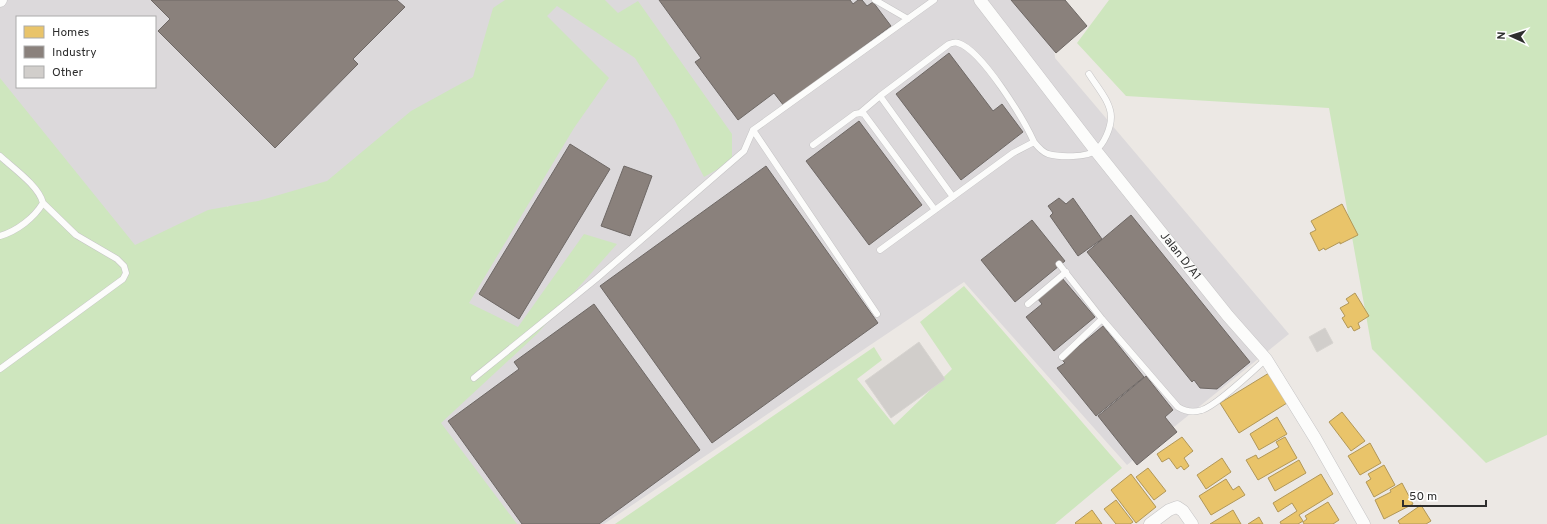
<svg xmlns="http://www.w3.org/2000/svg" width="1547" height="524" viewBox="0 0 1547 524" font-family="Overpass,sans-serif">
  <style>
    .industrial { fill: #dcd9db; fill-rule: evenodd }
    .green { fill: #cee6be }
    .homes { fill: #e9c46a; stroke: #b19758 }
    .industry { fill: #8a817c; stroke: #6e6865 }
    .building { fill: #d1cecb; stroke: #d7d4d0 }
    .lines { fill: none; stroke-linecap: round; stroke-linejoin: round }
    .service-casing { stroke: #c5c4c5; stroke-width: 7 }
    .minor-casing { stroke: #c5c4c5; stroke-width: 13 }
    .service { stroke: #fcfcfb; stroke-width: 6 }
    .minor { stroke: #fcfcfb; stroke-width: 12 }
    .labels { text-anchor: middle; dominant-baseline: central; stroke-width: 4; stroke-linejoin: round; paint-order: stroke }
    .street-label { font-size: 12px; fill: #2e2e2e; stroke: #fff }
  </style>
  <rect width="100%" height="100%" fill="#ece8e4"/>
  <path class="industrial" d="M0,0h1050l5,58 234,276 -162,131 -163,-183 -360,242h-132l-244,-318 -228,167zM17,17h138v70h-138z"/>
  <path class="green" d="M505,0h100l13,13 20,-12 94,133v27l-28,16 -30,-58 -39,-61 -78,-52 -10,10 62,62 -35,50 -105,175 49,24 66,-93 33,10 -80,90 -96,89 76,101h-517v-446l135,167 73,-35 50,-9 69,-20 84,-70 62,-34 20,-69z
    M1109,0h438v435l-61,28 -114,-114 -43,-241 -203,-12 -49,-53z
    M964,286l158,182 -67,56h-440l259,-177 8,13 -25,19 37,46 58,-56 -32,-47z"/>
  <path class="homes" d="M1342,204l16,31 -18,9v-2l-15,8 -1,-2 -5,3 -9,-18 6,-3 -5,-9z
    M1355,293l14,23 -11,7 2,5 -6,3 -3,-5 -3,2 -6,-10 3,-2 -5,-8 9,-5 -3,-4z
    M1269,373l18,30 -48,30 -19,-30z
    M1342,412l23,29 -14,10 -22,-29z
    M1277,417l10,17 -28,16 -9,-16z
    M1182,437l11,14 -9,7 5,8 -5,4 -3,-4 -4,3 -8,-11 -7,4 -5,-8z
    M1285,437l12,21 -39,22 -12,-20 10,-5 2,4 21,-12 -3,-5z
    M1370,443l11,20 -21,12 -12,-19z
    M1222,458l9,14 -25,17 -9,-14z
    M1299,460l7,13 -31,18 -7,-13z
    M1384,465l11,20 -21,12 -8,-15 5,-3 -3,-5z
    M1148,468l18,23 -12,9 -18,-23z
    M1131,474l25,33 -20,16 -25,-33z
    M1321,474l12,20 -34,21 4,6 -5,3h-17l-1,-2 17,-11 -5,-8 -14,9 -5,-9z
    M1226,479l7,11 6,-4 6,9 -34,20 -12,-19z
    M1402,483l11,21 -29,15 -9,-19 16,-8 -1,-2z
    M1116,500l17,22 -3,2h-14l-12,-15z
    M1328,502l11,18 -6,4h-29l-1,-2 4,-3 -2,-3z
    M1421,505l10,16 -5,3h-26l-2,-3z
    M1092,510l10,14h-26l-1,-1z
    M1233,510l8,14h-31z
    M1259,517l4,7h-15z"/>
  <path class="industry" d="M151,0h246l8,7 -52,52 5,5 -83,84 -117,-117 12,-12z
    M659,0h191l3,4 5,-4h4l5,6 6,-4 18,24 -107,80 -10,-13 -36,27 -43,-58 6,-4z
    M1011,0h54l22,26 -31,27z
    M949,53l44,58 9,-7 21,28 -62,48 -65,-86z
    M859,121l63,84 -53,40 -63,-84z
    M570,144l40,25 -91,150 -40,-25z
    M624,166l28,10 -22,60 -29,-10z
    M766,166l112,157 -166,120 -112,-157z
    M1059,198l7,6 7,-6 29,41 -24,17 -28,-40 3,-3 -5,-7z
    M1131,215l119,147 -33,27 -17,-1 -6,-8 -2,2 -105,-130z
    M1032,220l33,41 -50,41 -34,-42z
    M1062,278l33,39 -41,34 -28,-34 16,-13 -5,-6z
    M594,304l106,146 -101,74h-77l-74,-103 71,-52 -5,-7z
    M1103,326l41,51 -48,39 -39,-48 8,-5 -3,-3z
    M1146,376l27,34 -8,7 12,15 -40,33 -39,-49z"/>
  <path class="building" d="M1325,328l8,15 -16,9 -8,-15z
    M919,342l26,37 -54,39 -26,-37z"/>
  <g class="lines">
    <defs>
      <path id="service" d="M875,0l33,19
        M880,96l69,-52c3,-1 7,-2 9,-1 24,7 66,77 76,99
        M860,113l20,-17 73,101
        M753,130l124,184
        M813,145l42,-31 5,-1 4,1 71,96
        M0,156c13,12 39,30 43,47 -9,15 -26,28 -43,33
        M880,250l133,-97 21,-11c4,5 8,10 14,12 11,3 40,4 48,-4 8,-6 15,-22 15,-33 0,-15 -14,-30 -22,-43
        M1059,264l43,55 76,88c8,5 15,6 24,3 14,-4 51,-39 64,-51
        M1028,304l38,-32
        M1062,357l40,-38
        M0,369l123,-90 3,-6 -2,-7 -7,-7 -41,-24 -33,-32
        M474,378l122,-99 148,-128 9,-21 181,-130"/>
      <g id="minor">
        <path id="s1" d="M980,0l116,151 132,165 38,43 49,79 49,86"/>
        <path d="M0,1l1,-1"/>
        <path d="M1150,524l19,-14 8,-3 6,4 9,13"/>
      </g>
    </defs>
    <use href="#service" class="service-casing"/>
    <use href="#minor" class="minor-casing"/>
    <use href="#service" class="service"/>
    <use href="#minor" class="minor"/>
  </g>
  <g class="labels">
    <g class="street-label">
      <text stroke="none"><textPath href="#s1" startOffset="325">Jalan D/A1</textPath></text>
    </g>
  </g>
  <rect x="16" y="16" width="140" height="72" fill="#ffffff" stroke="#ababab"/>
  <rect x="24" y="26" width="20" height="12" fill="#e9c46a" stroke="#ababab"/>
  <text x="52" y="36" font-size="12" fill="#2e2e2e">Homes</text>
  <rect x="24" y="46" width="20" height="12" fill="#8a817c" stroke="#ababab"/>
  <text x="52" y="56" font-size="12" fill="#2e2e2e">Industry</text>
  <rect x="24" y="66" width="20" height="12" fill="#d1cecb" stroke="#ababab"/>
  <text x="52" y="76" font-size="12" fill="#2e2e2e">Other</text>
  <g transform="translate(1511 36) rotate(273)" stroke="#ffffff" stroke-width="3" paint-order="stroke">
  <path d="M0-3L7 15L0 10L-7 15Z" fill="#2e2e2e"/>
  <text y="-6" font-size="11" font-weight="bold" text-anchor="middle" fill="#2e2e2e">N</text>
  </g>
  <path d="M1403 500v6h83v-6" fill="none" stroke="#2e2e2e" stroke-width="2"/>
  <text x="1409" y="500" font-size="12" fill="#2e2e2e" stroke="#ffffff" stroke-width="3" paint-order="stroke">50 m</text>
</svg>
